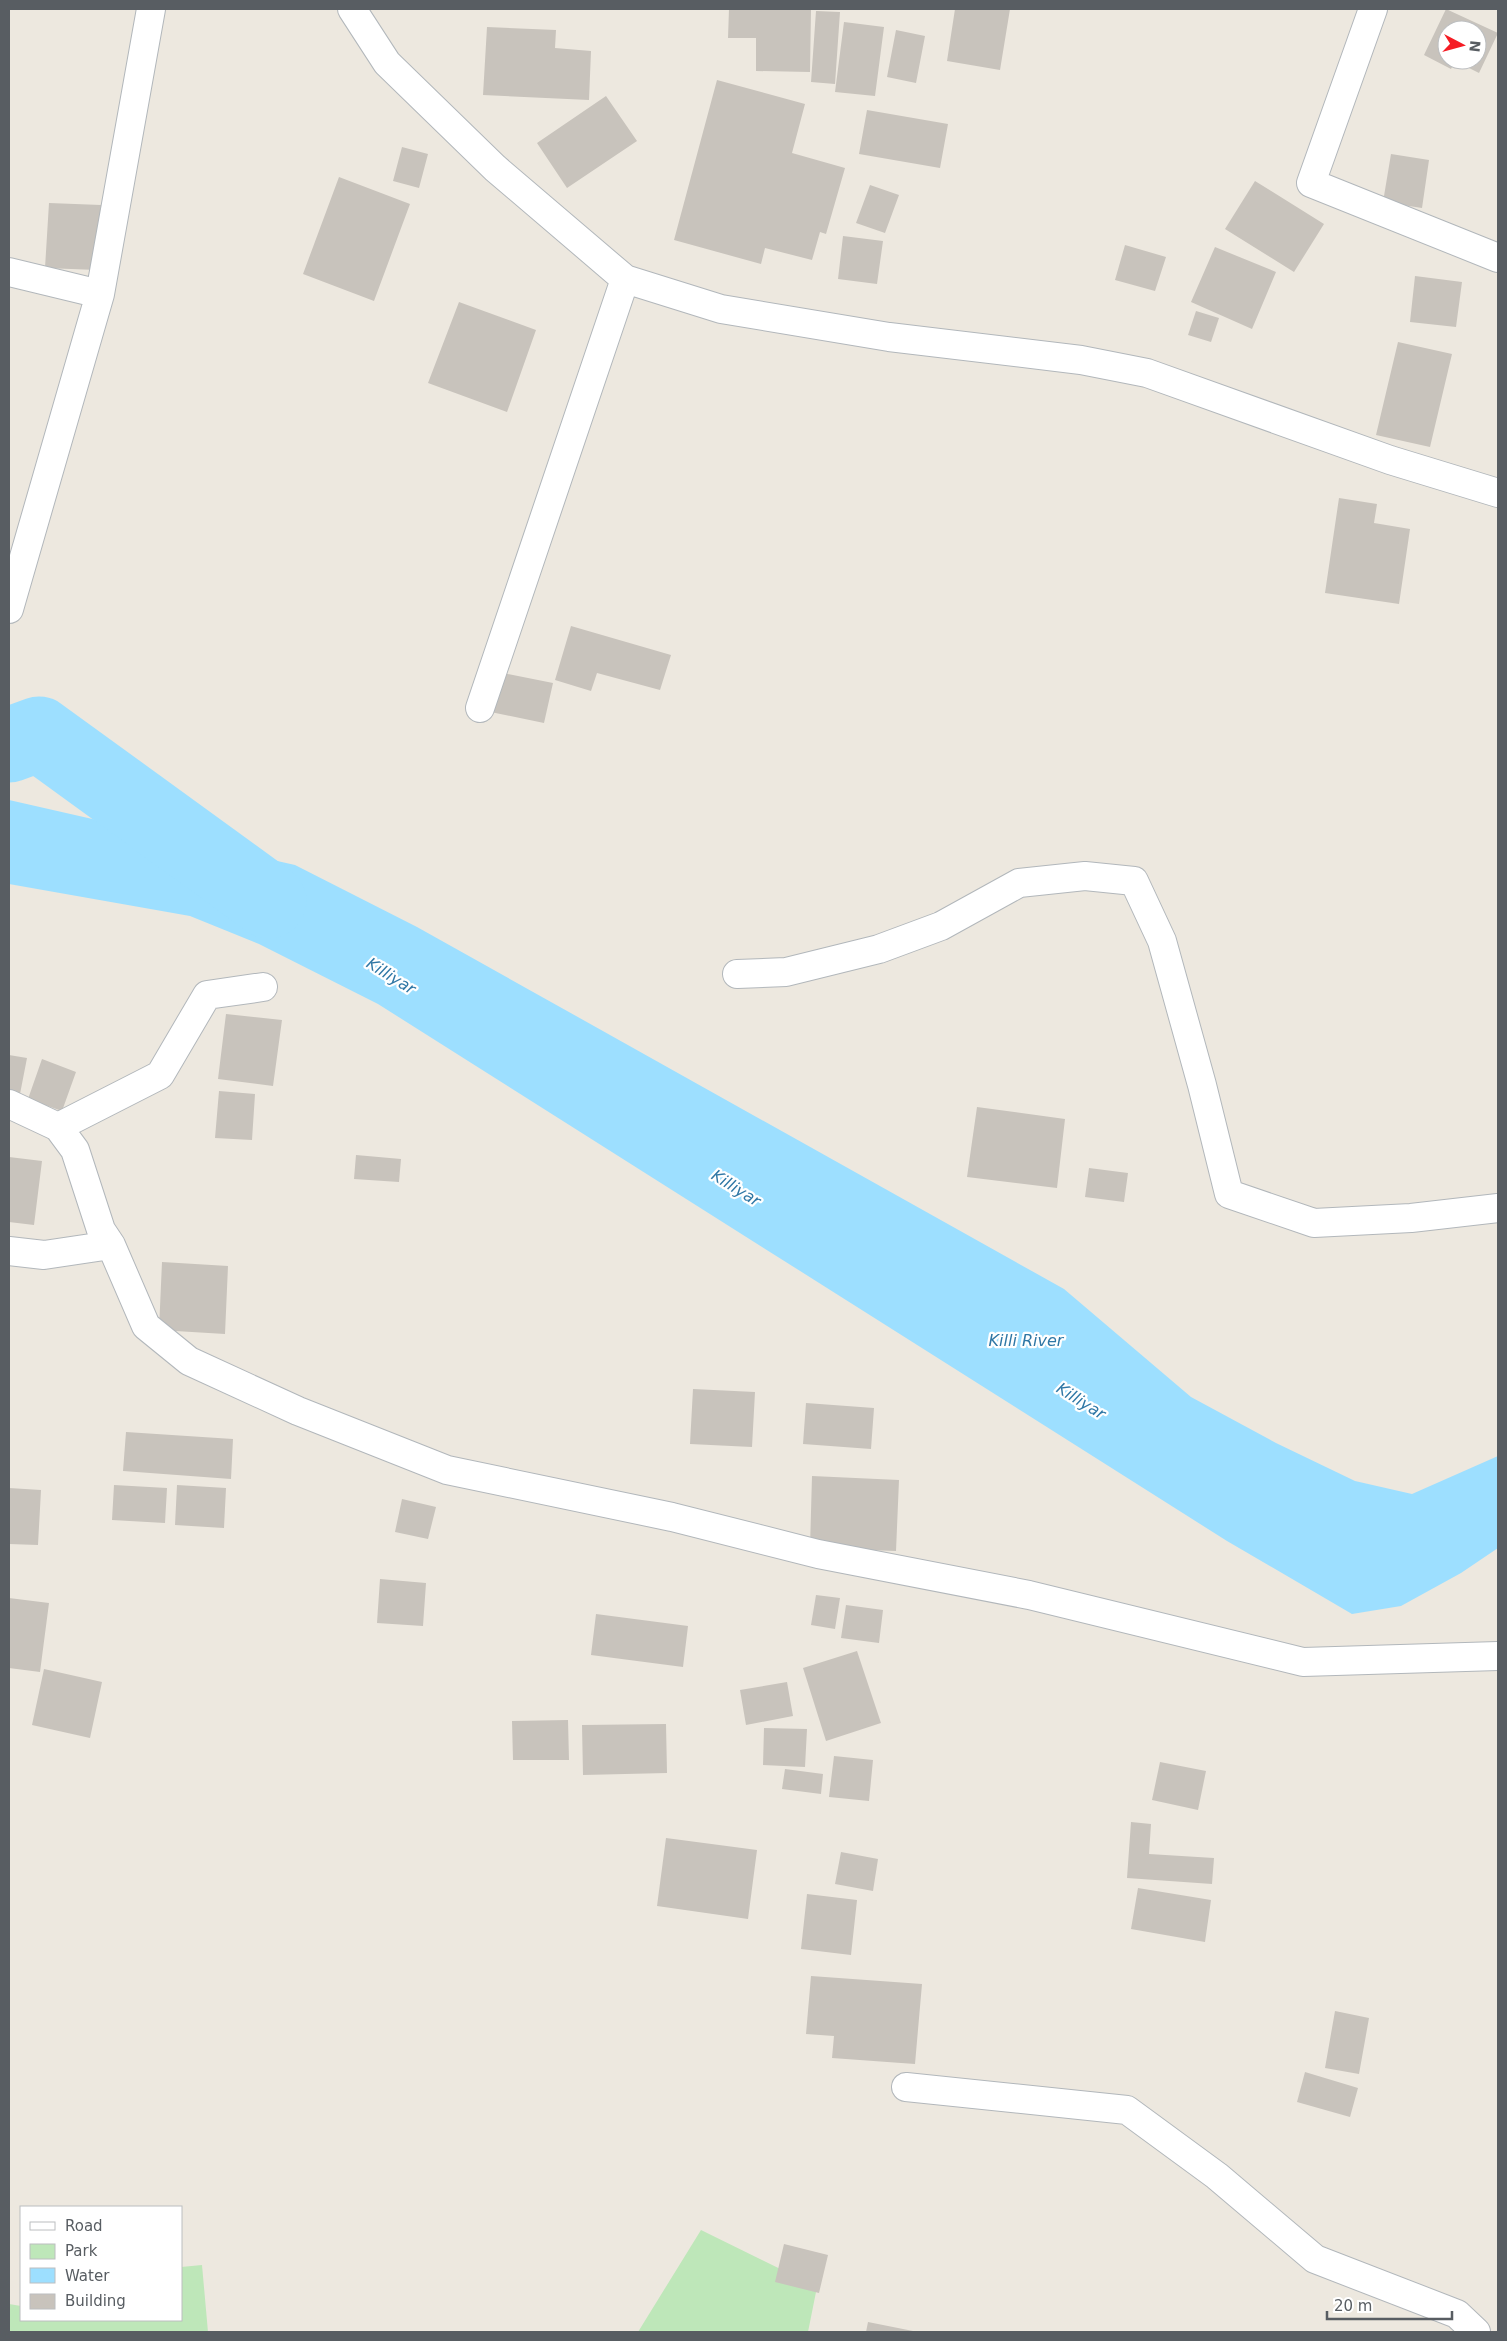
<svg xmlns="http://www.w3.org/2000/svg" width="1507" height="2341" viewBox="0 0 1507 2341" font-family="'DejaVu Sans',sans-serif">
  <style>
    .green { fill: #bee7b9 }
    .water { fill: #9ddfff }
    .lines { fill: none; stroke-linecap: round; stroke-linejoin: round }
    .river { stroke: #9ddfff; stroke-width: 75 }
    .building { fill: #c8c3bc; fill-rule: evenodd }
    .minor-casing { stroke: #b2b7bb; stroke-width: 30 }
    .minor { stroke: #fff; stroke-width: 28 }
    .labels { text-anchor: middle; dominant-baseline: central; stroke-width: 4.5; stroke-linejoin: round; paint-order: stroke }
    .water-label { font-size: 16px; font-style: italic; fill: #2f77a5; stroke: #fff }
  </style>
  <rect width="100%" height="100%" fill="#ede8df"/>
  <path class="green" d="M701,2230l116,57 -9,45h-170z
    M202,2265l6,67h-199v-28l12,2v14h160v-53z"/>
  <path class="water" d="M9,800l286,65 122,62 647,362 127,108 85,46 79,38 57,13 86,-38v92l-37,25 -60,33 -49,8 -125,-73 -849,-537 -119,-60 -69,-28 -181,-32z"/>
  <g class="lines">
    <path class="river" d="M9,745l30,-11 230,167"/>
  </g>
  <path class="building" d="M729,9h82l-1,63 -54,-1v-33h-28z
    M955,9h55l-10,61 -53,-9z
    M1446,9l52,24 -19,40 -24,-12 -4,8 -27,-14zM1447,30h30v30h-30z
    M816,11l24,1 -5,72 -24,-2z
    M844,22l40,5 -9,69 -40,-4z
    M487,27l69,3 -1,18 36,3 -2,49 -106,-5z
    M896,30l29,6 -9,47 -29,-6z
    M717,80l88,24 -13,49 53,15 -19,66 -6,-2 -8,28 -47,-12 -4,16 -87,-24z
    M606,96l31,45 -70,47 -30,-45z
    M867,110l81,14 -8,44 -81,-14z
    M402,147l26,7 -9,34 -26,-7z
    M1391,154l38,6 -7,48 -39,-6z
    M339,177l71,27 -36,97 -71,-27z
    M1255,181l69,43 -30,48 -69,-43z
    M870,185l29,10 -14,38 -29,-10z
    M49,203l52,2 -4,65 -52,-2z
    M843,236l40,5 -6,43 -39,-5z
    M1125,245l41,12 -11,34 -40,-11z
    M1215,247l61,25 -24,57 -61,-27z
    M1415,276l47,6 -6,45 -46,-5z
    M459,302l77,28 -29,82 -79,-29z
    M1196,311l23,7 -8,24 -23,-7z
    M1398,342l54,12 -22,93 -54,-12z
    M1339,498l38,6 -3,19 36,6 -11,75 -74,-11z
    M571,626l100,29 -11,35 -63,-17 -6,18 -36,-11z
    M488,670l65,13 -9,40 -63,-13z
    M226,1014l56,6 -9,66 -55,-7z
    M9,1055l18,3 -7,36 -11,-2z
    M42,1059l34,13 -14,39 -34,-12z
    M219,1091l36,3 -3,46 -37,-2z
    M977,1107l88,12 -8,69 -90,-11z
    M356,1155l45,4 -2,23 -45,-3z
    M9,1157l33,4 -8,64 -25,-3z
    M1089,1168l39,5 -4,29 -39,-5z
    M162,1262l66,4 -3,68 -66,-4z
    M693,1389l62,3 -3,55 -62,-3z
    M806,1403l68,5 -3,41 -68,-5z
    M126,1432l107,7 -2,40 -108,-8z
    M812,1476l87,4 -3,71 -86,-3z
    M114,1485l53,3 -2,35 -53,-3z
    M177,1485l49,3 -2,40 -49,-3z
    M9,1488l32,2 -3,55 -29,-1z
    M402,1499l34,8 -8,32 -33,-7z
    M380,1579l46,4 -3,43 -46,-3z
    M816,1595l24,3 -5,31 -24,-4z
    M9,1598l40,5 -9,69 -31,-4z
    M846,1605l37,5 -4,33 -38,-5z
    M596,1614l92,12 -5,41 -92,-12z
    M857,1651l24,72 -55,18 -23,-73z
    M44,1669l58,13 -12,56 -58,-13z
    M787,1682l6,34 -47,9 -6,-35z
    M568,1720l1,40h-56l-1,-39z
    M666,1724l1,49 -84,2 -1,-50z
    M764,1728l43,1 -2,38 -42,-2z
    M834,1756l39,4 -4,41 -40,-4z
    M1160,1762l46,9 -8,39 -46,-10z
    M785,1769l38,5 -2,20 -39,-5z
    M1131,1822l20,2 -2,30 65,4 -2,26 -85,-6z
    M666,1838l91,12 -9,69 -91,-13z
    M841,1852l37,7 -5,32 -38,-7z
    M1138,1888l73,12 -6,42 -74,-13z
    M807,1894l50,6 -6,55 -50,-6z
    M811,1976l111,8 -7,80 -83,-6 2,-22 -28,-2z
    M1335,2011l34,7 -10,56 -34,-6z
    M1305,2072l53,16 -8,29 -53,-15z
    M784,2244l44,11 -9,38 -44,-11z
    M868,2322l45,9v1h-47z"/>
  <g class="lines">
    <defs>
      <path id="minor" d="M352,9l35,54 108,105 130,111 96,30 168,28 192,23 66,13 243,87 108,33
        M1373,9l-62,174 187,75
        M9,272l91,22
        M9,609l91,-315 51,-285
        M480,708l145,-429
        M737,974l49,-2 93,-23 62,-23 78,-43 66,-7 49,5 28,60 40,144 27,109 85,29 97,-5 87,-10
        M9,1104l49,23 17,23 26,80 10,15 35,81 43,35 109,50 149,59 225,47 146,37 211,41 274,67 195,-6
        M58,1127l102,-52 47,-80 56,-8
        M9,1251l35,4 67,-10
        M906,2087l221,23 90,66 98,83 142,55 19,18"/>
    </defs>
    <use href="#minor" class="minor-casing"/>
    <use href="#minor" class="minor"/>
  </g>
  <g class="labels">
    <g class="water-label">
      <text transform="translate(391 976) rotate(32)">Killiyar</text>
      <text transform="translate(736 1188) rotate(32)">Killiyar</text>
      <text x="1026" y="1340">Killi River</text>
      <text transform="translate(1081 1401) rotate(32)">Killiyar</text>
    </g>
  </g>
  <rect width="1507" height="2341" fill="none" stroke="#585d62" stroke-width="20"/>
  <rect x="20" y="2206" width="162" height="115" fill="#ffffff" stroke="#bcbec0"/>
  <rect x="30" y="2222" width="25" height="8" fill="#ffffff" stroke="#bcbec0"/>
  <text x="65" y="2231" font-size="15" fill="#585d62">Road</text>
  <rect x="30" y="2244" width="25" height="15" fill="#bee7b9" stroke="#bcbec0"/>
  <text x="65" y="2256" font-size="15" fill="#585d62">Park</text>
  <rect x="30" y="2268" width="25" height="15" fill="#9ddfff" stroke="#bcbec0"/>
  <text x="65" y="2281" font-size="15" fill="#585d62">Water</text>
  <rect x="30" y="2294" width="25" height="15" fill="#c8c3bc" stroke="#bcbec0"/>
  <text x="65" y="2306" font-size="15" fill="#585d62">Building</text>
  <g transform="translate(1462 45) rotate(96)"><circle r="24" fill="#ffffff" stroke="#bcbec0"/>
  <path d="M0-4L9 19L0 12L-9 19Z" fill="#f51c24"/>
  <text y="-8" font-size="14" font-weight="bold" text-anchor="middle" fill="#585d62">N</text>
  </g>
  <path d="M1327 2311v8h125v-8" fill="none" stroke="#585d62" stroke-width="2.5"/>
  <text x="1334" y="2311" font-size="15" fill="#585d62" stroke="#ffffff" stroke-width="4" paint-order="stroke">20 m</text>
</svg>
